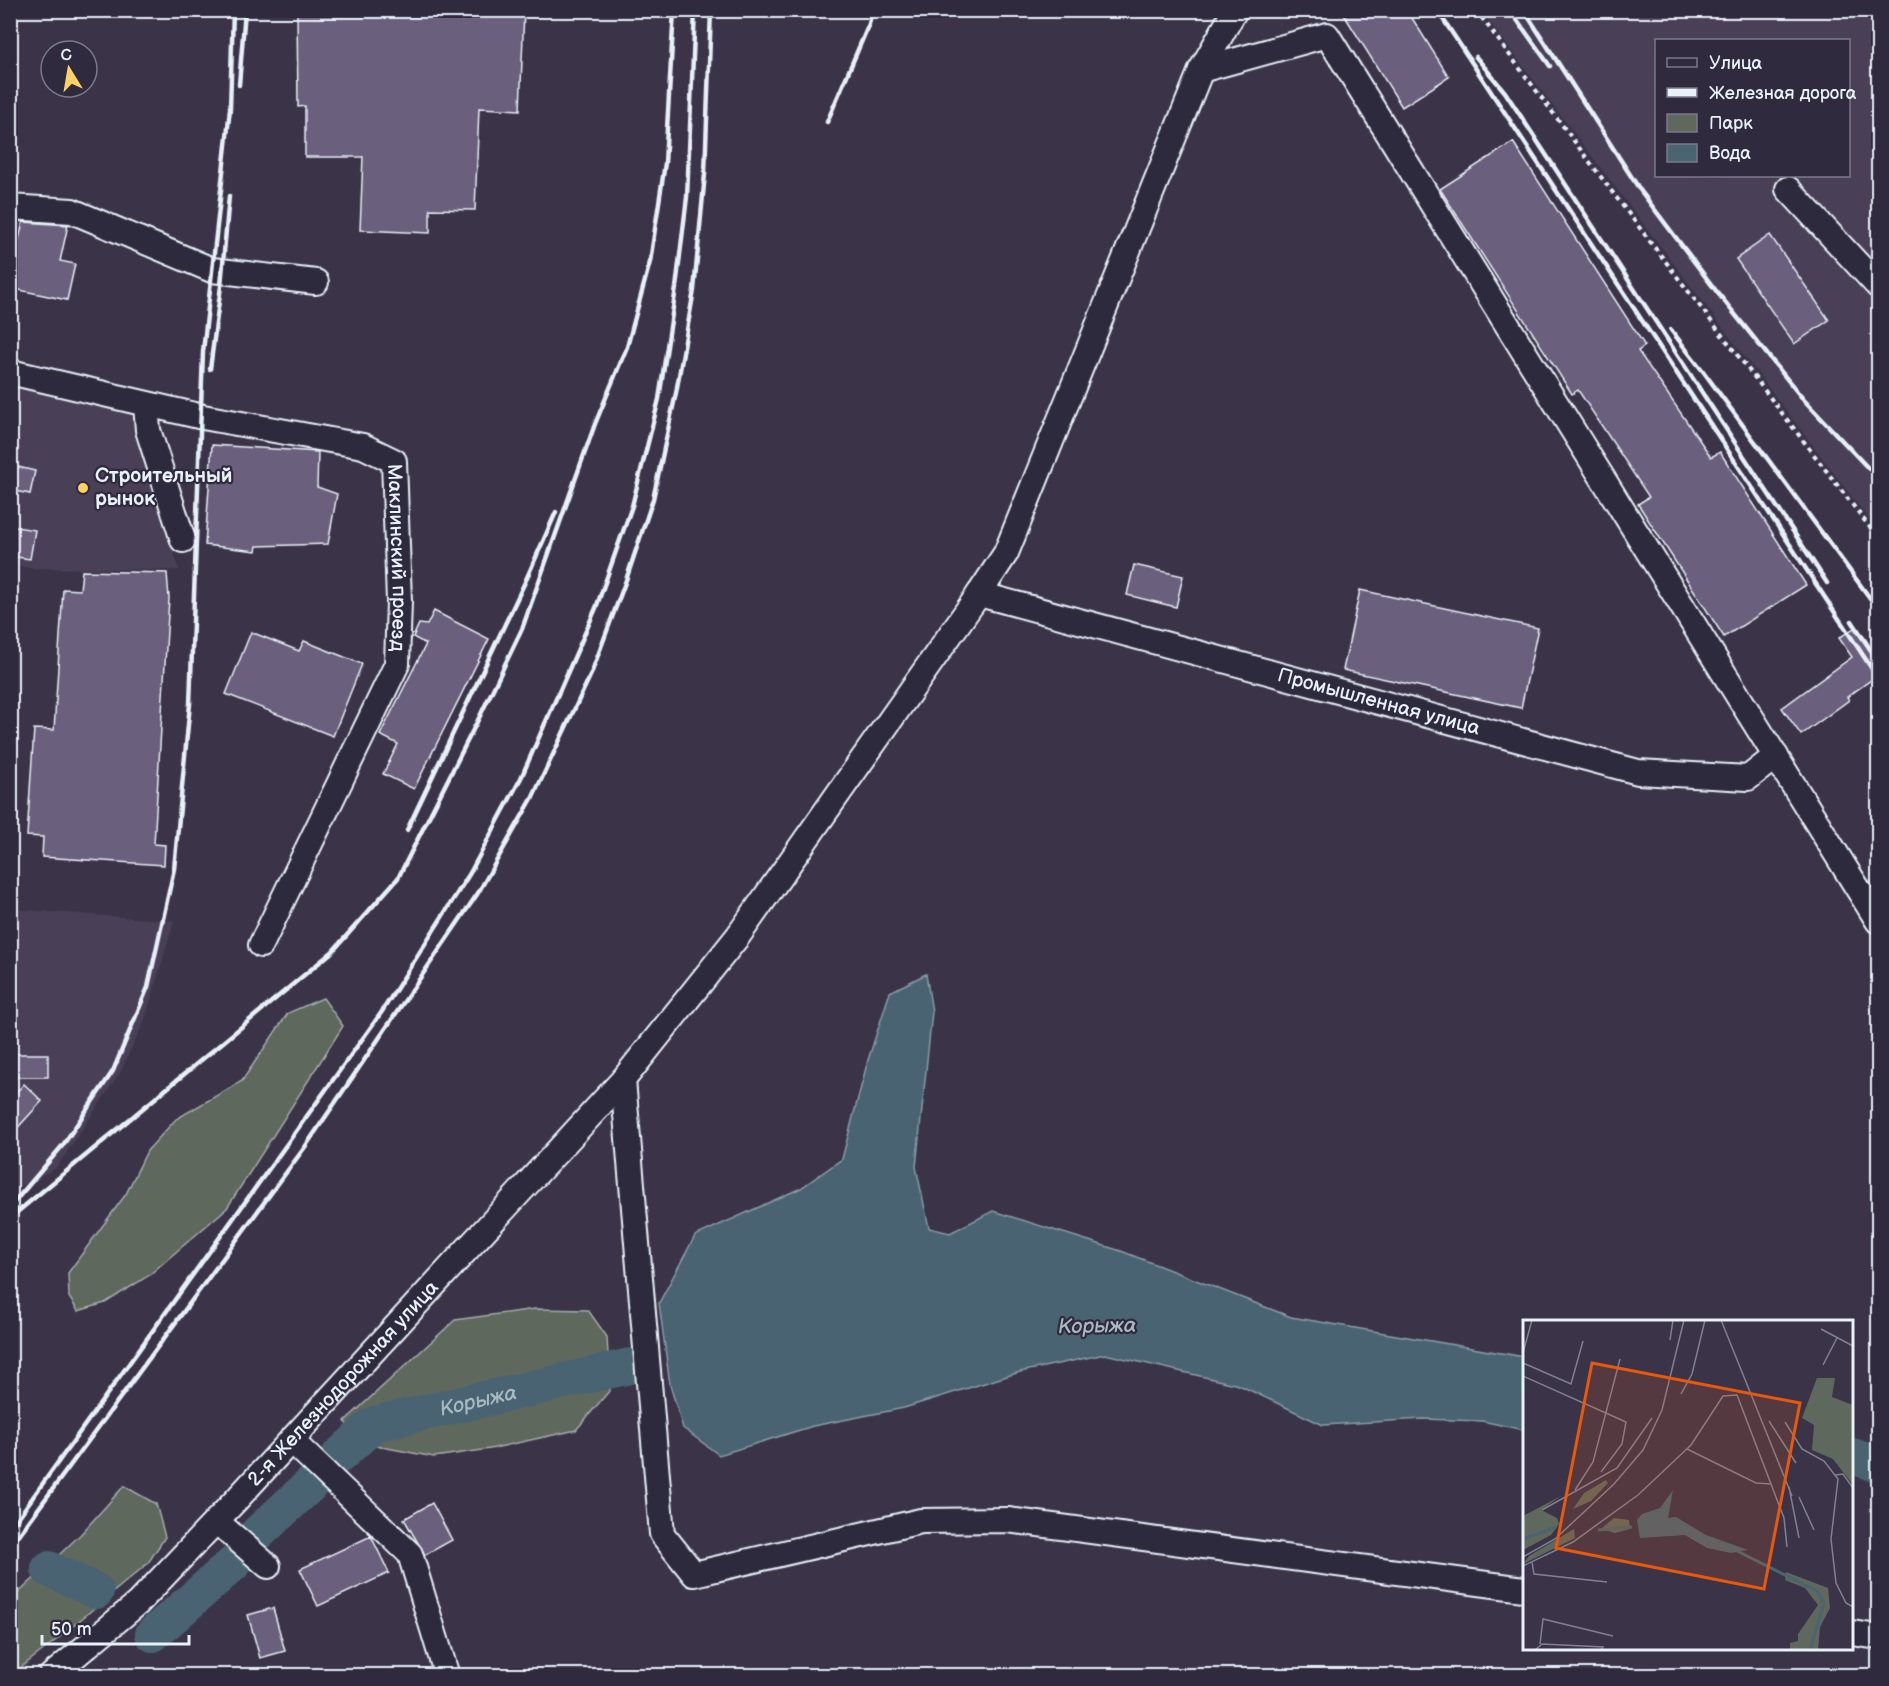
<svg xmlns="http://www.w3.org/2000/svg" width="1889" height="1686" viewBox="0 0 1889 1686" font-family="'Balsamiq Sans',sans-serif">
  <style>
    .built { fill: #494158; fill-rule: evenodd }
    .green { fill: #5f685c; stroke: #a4acaa; stroke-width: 1.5 }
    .water { fill: #4a6472; stroke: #899ca8; stroke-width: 1.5 }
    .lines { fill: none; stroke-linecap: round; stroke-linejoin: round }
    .river { stroke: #4a6472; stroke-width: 36 }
    .building { fill: #6a5e7b; stroke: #e8f1f8; stroke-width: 1.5 }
    .minor-casing { stroke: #e8f1f8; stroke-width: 28 }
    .path { stroke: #e8f1f8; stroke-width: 4; stroke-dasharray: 4.5 4.5; stroke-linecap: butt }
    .minor { stroke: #2f2a3d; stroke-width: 24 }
    .rail { stroke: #e8f1f8; stroke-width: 4.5 }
    .poi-dot { fill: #ffd166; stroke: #2f2a3d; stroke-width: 2 }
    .labels { text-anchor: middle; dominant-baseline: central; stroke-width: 4.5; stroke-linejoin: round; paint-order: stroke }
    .poi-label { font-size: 20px; font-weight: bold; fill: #e8f1f8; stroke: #2f2a3d; text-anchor: start }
    .street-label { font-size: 20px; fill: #e8f1f8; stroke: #2f2a3d }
    .water-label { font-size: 21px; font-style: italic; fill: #a9b9c2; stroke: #2f2a3d }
    .inset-river { fill: none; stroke: #4a6472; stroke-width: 3 }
    .inset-road { fill: none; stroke: #80808f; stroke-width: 1.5 }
    .view { fill: #e8590c; fill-opacity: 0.15; stroke: #e8590c; stroke-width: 3 }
    .inset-edge { fill: none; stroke: #e8f1f8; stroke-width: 3 }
  </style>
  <rect width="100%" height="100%" fill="#3b3449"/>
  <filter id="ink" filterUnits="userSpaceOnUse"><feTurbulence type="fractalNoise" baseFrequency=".0167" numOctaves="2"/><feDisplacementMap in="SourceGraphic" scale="12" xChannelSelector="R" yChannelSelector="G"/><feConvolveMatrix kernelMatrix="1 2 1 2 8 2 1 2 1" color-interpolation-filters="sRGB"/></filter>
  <g filter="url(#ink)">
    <path class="built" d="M1481,11h397v520zM1656,40h192v136h-192z
      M11,386l123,27 45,157 -149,-2 -19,-4z
      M11,909l163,12 -29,98 -25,54 -64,95 -45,23z"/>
    <path class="green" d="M323,998l20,28 -116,182 -79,68 -43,27 -27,8 -9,-14 -1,-24 58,-79 21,-43 29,-32 66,-38 46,-68z
      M535,1309l53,1 19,27 3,53 -34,40 -86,19 -56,8 -78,-15 -11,-21 110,-101z
      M124,1486l32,18 9,33 -17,26 -93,78 -44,34v-75l69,-65z"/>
    <path class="water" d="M926,974l6,38 -16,155 13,61 21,5 43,-22 128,40 170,66 233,40v73l-42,-9 -59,-2 -100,6 -84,-40 -134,-31 -85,18 -116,36 -91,18 -94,29 -36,-27 -13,-43 -11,-82 36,-67 106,-48 41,-29 26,-99 22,-68z"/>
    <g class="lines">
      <g class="river">
        <path id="s1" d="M339,1456l35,-32 256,-58"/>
        <path d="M1852,1456l26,9"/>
        <path d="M257,1534l53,-49"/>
        <path d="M49,1569l47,22"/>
        <path d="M153,1634l81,-71"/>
      </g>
    </g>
    <path class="building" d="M297,10h227l-4,100 -41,-2 -4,102 -45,-1v24l-70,-3 3,-73h-58v-51l-7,1z
      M1341,10h66l42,67 -47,30z
      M1513,142l132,204 -7,5 73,106 9,-5 86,133 -82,52 -86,-133 11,-7 -71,-107 -6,4 -132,-205z
      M23,222l45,3 -8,36 15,3 -8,36 -57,-12v-11z
      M1770,235l59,85 -35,24 -58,-85z
      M212,445l106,7 -1,35 20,7 -9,50 -71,2 -1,5 -51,-6z
      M10,465l25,6 -5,23 -20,-4z
      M10,526l25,4 -5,29 -20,-3z
      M1134,565l49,11 -7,31 -49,-12z
      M82,571l85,2 2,25 -15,246 11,1 -1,20 -122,-8 1,-20 -16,-1 7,-107 20,1 9,-141 17,1z
      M1360,590l178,38 -17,80 -178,-38z
      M434,611l55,28 -75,150 -31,-15 15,-30 -18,-9 46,-91 -13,-7 6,-13 8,1z
      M1854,628l24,35v12l-31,22 2,3 -48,35 -19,-27 70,-51 -13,-19z
      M251,632l48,19 5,-10 58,23 -29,72 -107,-42z
      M10,1054h38v23h-38z
      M24,1084l18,17 -32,35v-37z
      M432,1503l20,37 -27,15 -21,-36z
      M371,1536l18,37 -71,33 -18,-37z
      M273,1608l12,43 -25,7 -12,-43z"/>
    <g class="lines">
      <defs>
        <g id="minor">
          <path d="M1201,70l34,-60"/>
          <path d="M1788,189l90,97"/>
          <path d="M10,207l62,4 140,59 104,12"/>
          <path id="s2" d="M10,372l193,45 160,29 31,15 5,140 -2,63 -136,281"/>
          <path d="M146,404l2,26 35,110"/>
          <path id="s3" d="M979,594l659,178 110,6 28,-22"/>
          <path d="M623,1080l39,454 32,40 227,-53 87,-1 516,69"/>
          <path d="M291,1440l119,114 37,122"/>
          <path d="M216,1521l52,45"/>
          <path d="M1852,1633l26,4"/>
          <path id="s4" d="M51,1676l87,-73 99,-104 386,-419 115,-144 241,-342 27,-41 195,-483 126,-35 551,886"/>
        </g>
      </defs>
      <use href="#minor" class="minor-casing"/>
      <path class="path" d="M1476,10l143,191 259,337"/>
      <use href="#minor" class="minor"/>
      <path class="rail" d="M1437,10l441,668
        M1510,10l40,56
        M1524,10l116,180 77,102 86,107 65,69 10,8
        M1476,57l29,35 322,491
        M239,85l6,-75
        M827,122l42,-98 3,-14
        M1671,330l32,41 175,238
        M210,369l11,-83 8,-90
        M1852,621l26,40
        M407,830l118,-248 31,-70
        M10,1207l53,-62 50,-74 35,-84 26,-118 16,-165 13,-352 27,-243 3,-99
        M10,1218l322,-266 66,-74 82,-162 42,-87 73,-205 32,-77 23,-85 15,-99 9,-153
        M10,1529l371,-516 89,-140 51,-95 75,-170 36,-102 27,-107 17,-111 11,-91 8,-187
        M10,1547l295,-400 173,-254 55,-96 58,-123 35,-94 27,-81 23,-106 18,-103 11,-116 6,-164"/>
    </g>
  </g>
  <circle class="poi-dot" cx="83" cy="488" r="6"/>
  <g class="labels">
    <g class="poi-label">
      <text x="95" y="476">Строительный<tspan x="95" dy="23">рынок</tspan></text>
    </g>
    <g class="street-label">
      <text stroke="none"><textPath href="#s2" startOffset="492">Маклинский проезд</textPath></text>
      <text stroke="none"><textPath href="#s3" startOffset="414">Промышленная улица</textPath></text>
      <text stroke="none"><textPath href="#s4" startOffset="414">2-я Железнодорожная улица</textPath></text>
    </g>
    <g class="water-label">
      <text transform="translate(1097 1326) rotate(-1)">Корыжа</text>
      <text stroke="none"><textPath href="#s1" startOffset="154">Корыжа</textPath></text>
    </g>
  </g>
  <g transform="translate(1523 1320)">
    <rect width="330" height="330" fill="#3b3449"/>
    <path d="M294,58h18l-3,19 21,8v80l-20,-26 -21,-9 2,-25 -12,-7zM83,160l2,3 -17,18 -18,8 11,-16zM38,176l-20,14 16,8 2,6 -8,11 -28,15v-34zM91,198l15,2 1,9 -15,4 -14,-4zM51,209l1,9 -52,26 6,-8zM263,252l42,16 2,20 -10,19 -2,23h-28v-7l8,-2v-7l20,-29 -13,-17 -20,-8z" fill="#5f685c"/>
    <path d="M150,170l-5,28 8,-1 30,18 42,15 -17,3 -24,-5 -22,-13 -45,3 -3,-18 5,-6 18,-6z" fill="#4a6472"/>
    <path class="inset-river" d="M75,210l34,-3M0,219l33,-12M212,230l82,41 7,12 -14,47"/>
    <path class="inset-road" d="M198,0l71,176M298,9l32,17M147,20l3,-20M0,33l9,-33M0,43l48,21 12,-43M300,45l14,-27M0,56l103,46 -4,22 -21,28M158,74l11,-20 13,-54M246,101l27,42M262,102l17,27 22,12 14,18 -7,60 5,44 10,20 7,4M164,129l69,34 15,1M312,155l8,-1 10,14M266,167l10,51M52,170l18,-28 27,-103M276,177l15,33M19,190l75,-42 35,-50M0,237l32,-18 59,-55 29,-34 19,-40 22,-90M9,242l2,12 73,8M0,246l50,-24 65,-47 53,-50 32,-49 14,-1 47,123 3,29M17,324l3,-25 70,17M12,330l7,-6 61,3 -2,3"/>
    <path class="view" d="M69,43l208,40 -36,186 -208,-41z"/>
    <rect width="330" height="330" class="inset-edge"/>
  </g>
  <rect width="1889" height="1686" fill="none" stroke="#2f2a3d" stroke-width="36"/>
  <rect x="18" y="18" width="1853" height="1650" fill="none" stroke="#e8f1f8" stroke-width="2" filter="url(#ink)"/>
  <rect x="1655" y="39" width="195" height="138" fill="#2f2a3d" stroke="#797a88" stroke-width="1.5"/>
  <rect x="1667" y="58" width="30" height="9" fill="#2f2a3d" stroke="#797a88" stroke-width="1.5"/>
  <text x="1709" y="69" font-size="18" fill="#e8f1f8">Улица</text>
  <rect x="1667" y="88" width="30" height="9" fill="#e8f1f8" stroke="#797a88" stroke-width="1.5"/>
  <text x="1709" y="99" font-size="18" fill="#e8f1f8">Железная дорога</text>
  <rect x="1667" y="114" width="30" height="18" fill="#5f685c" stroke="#797a88" stroke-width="1.5"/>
  <text x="1709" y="129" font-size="18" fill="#e8f1f8">Парк</text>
  <rect x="1667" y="144" width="30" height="18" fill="#4a6472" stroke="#797a88" stroke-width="1.5"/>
  <text x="1709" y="159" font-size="18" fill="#e8f1f8">Вода</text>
  <g transform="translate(69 69) rotate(349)"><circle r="28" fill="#2f2a3d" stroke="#797a88" stroke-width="1.5"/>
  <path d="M0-4.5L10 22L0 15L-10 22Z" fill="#ffd166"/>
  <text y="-9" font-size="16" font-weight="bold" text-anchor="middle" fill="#e8f1f8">С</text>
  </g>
  <path d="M42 1635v9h147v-9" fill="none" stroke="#e8f1f8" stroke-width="3"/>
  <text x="51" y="1635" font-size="18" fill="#e8f1f8" stroke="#2f2a3d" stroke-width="4.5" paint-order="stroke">50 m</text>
</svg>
